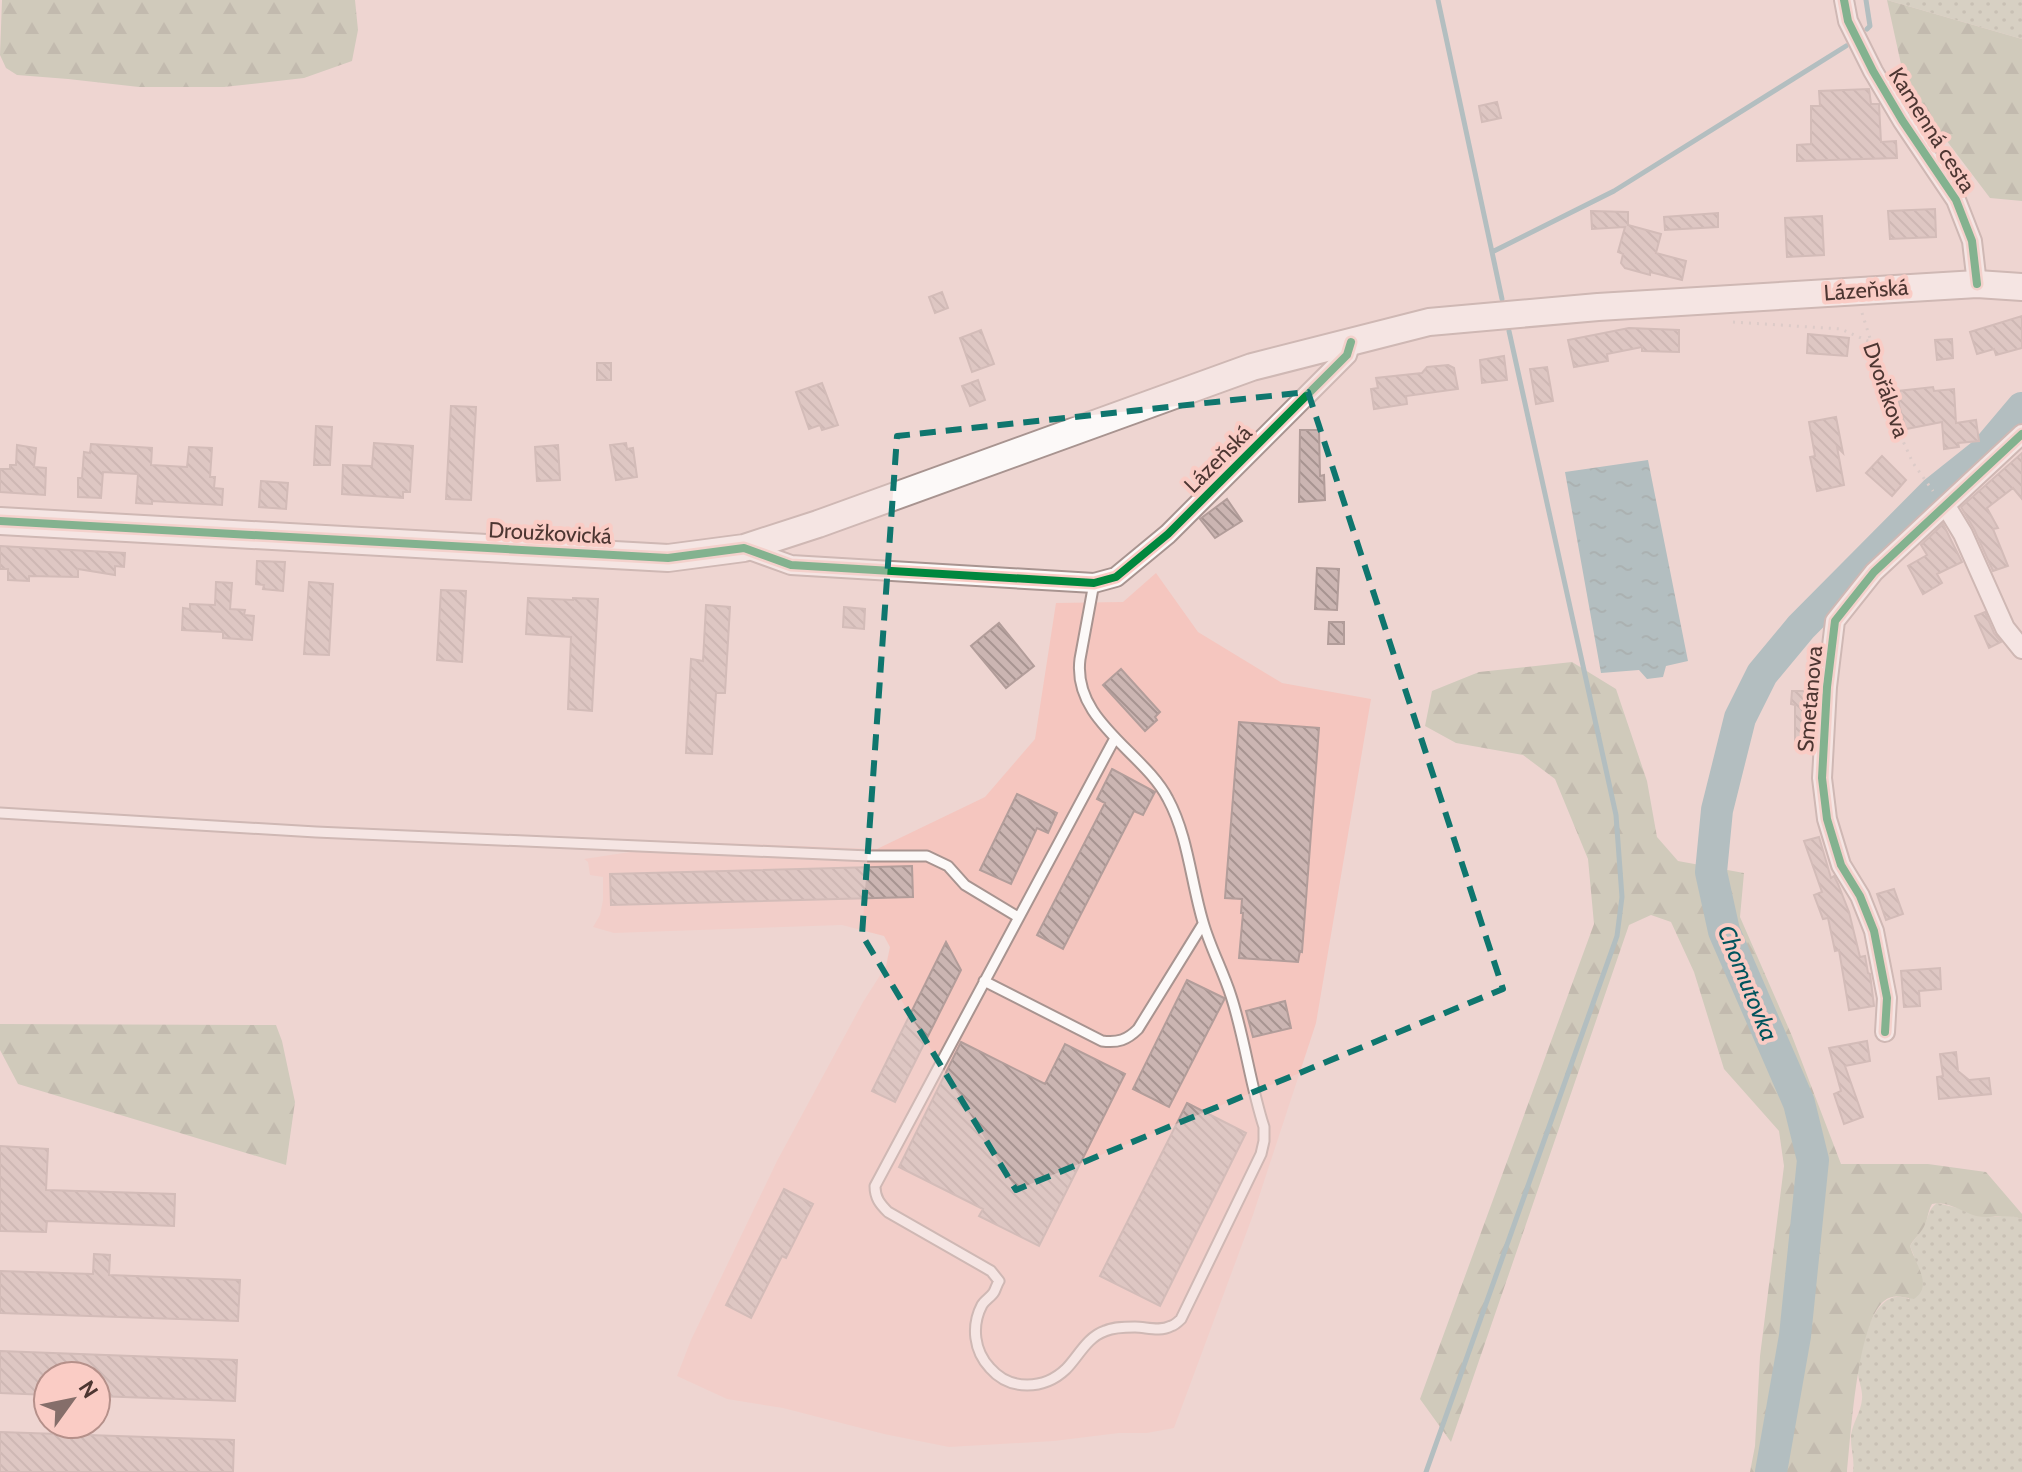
<svg xmlns="http://www.w3.org/2000/svg" width="2022" height="1472" viewBox="0 0 2022 1472" font-family="Cabin,sans-serif">
  <style>
    .built { fill: #f5c6bf }
    .grass { fill: url(#grass-dots) }
    .forest { fill: url(#forest-firs) }
    .water { fill: url(#water-ripples) }
    .lines { fill: none; stroke-linecap: round; stroke-linejoin: round }
    .stream { stroke: #6aa3aa; stroke-width: 5 }
    .river { stroke: #6aa3aa; stroke-width: 32 }
    .building { fill: url(#building-back-hatch); stroke: #b29d9a; stroke-width: 2 }
    .lane-casing { stroke: #a89490; stroke-width: 13 }
    .street-casing { stroke: #a89490; stroke-width: 22 }
    .secondary-casing { stroke: #a89490; stroke-width: 30 }
    .path { stroke: #c7bebc; stroke-width: 3; stroke-dasharray: 2 6; stroke-linecap: butt }
    .lane { stroke: #fcf9f8; stroke-width: 9 }
    .street { stroke: #fcf9f8; stroke-width: 18 }
    .secondary { stroke: #fcf9f8; stroke-width: 26 }
    .cycleway-casing { stroke: #faccc5; stroke-width: 13 }
    .cycleway { stroke: #00873e; stroke-width: 8 }
    .marked { fill: none; stroke: #0f766e; stroke-width: 6; stroke-dasharray: 16 10; stroke-linejoin: round }
    .labels { text-anchor: middle; dominant-baseline: central; stroke-width: 8; stroke-linejoin: round; paint-order: stroke }
    .street-label { font-size: 22px; fill: #4d3632; stroke: #faccc5 }
    .water-label { font-size: 24px; font-style: italic; fill: #01545d; stroke: #faccc5 }
  </style>
  <defs>
    <pattern id="grass-dots" width="8" height="8" patternUnits="userSpaceOnUse" patternTransform="scale(2)"><rect width="8" height="8" fill="#bbcbb2"/><path d="M2 2h.1M6 6h.1" fill="none" stroke="#9aa691" stroke-width="1.8" stroke-linecap="round"/></pattern>
    <pattern id="forest-firs" width="22" height="20" patternUnits="userSpaceOnUse" patternTransform="scale(2)"><rect width="22" height="20" fill="#abbca1"/><path d="M5 1l3.5 6h-7zM16 11l3.5 6h-7z" fill="#8d9a84"/></pattern>
    <pattern id="water-ripples" width="26" height="14" patternUnits="userSpaceOnUse" patternTransform="scale(2)"><rect width="26" height="14" fill="#6aa3aa"/><path d="M2 4q2-2 4 0t4 0M15 11q2-2 4 0t4 0" fill="none" stroke="#59868b"/></pattern>
    <pattern id="building-back-hatch" width="6" height="6" patternUnits="userSpaceOnUse" patternTransform="scale(2)"><rect width="6" height="6" fill="#cbb5b2"/><path d="M-1 5l2 2M0 0l6 6M5-1l2 2" fill="none" stroke="#a79491"/></pattern>
  </defs>
  <rect width="100%" height="100%" fill="#eed5d1"/>
  <path class="built" d="M1156,573l42,59 84,51 89,16 -55,324 -63,192 -79,213 -27,5h-28l-65,8 -105,6 -65,-13 -101,-26 -56,-9 -50,-23 14,-36 86,-179 86,-159 23,-36 4,-19 -6,-11 -42,-11 -228,8 -21,-6 7,-12 3,-15v-23l-13,-2 -2,-13 -4,-3 112,-17 181,7 108,-52 50,-58 21,-136 67,-1z"/>
  <path class="grass" d="M1887,0h135v39z
    M1937,1203l58,14 14,-2 13,4v253h-169c2,-13 -3,-25 -2,-37 2,-13 10,-23 11,-36 1,-11 -5,-20 -4,-30 3,-25 17,-85 51,-70l5,-43 -4,-10c4,-7 9,-11 13,-18 6,-10 4,-18 14,-25z"/>
  <path class="forest" d="M2,0h353l3,30 -6,31 -48,17 -80,9h-85l-71,-8 -51,-4 -11,-7 -6,-13z
    M1887,0l135,39v162l-32,-3 -84,-111z
    M1572,662l44,27 31,92 10,56 21,24 66,12 -4,44 52,119 49,128h87l58,8 36,42v5c-15,-6 -30,0 -46,-3 -14,-4 -29,-16 -44,-12 -5,9 -4,18 -10,26 -4,6 -9,10 -12,16 5,18 24,40 4,53 -11,-1 -20,-6 -30,2 -27,22 -33,135 -37,171h-97l5,-26 5,-90 24,-190 -5,-35 -55,-62 -30,-97 -23,-50 -20,-7 -22,10 -178,517 -31,-43 174,-475 -6,-65 -33,-80 -32,-24 -67,-12 -31,-17 7,-35 47,-19z
    M0,1024l276,1 6,16 13,61 -9,63 -268,-81 -18,-34z"/>
  <path class="water" d="M1648,460l40,201 -22,5 -3,11 -16,2 -8,-9 -38,3 -36,-201z"/>
  <g class="lines">
    <path class="stream" d="M1438,0l54,252
      M1866,0l4,26 -3,3
      M1502,299l-10,-47 122,-61 232,-145
      M1426,1472l191,-536 5,-39 -6,-82 -107,-484"/>
    <path class="river" d="M1771,1472l24,-136 18,-176 -14,-57 -75,-172 -13,-59 6,-62 23,-92 22,-44 39,-47 134,-135 49,-39 38,-45"/>
  </g>
  <path class="building" d="M1869,89l2,15h8l2,38 15,-1 1,17 -100,3v-16l14,-1v-38h9l-1,-15z
    M1497,102l4,16 -19,4 -3,-16z
    M1935,209l1,28 -46,2 -2,-28z
    M1591,211l37,1v13l33,9 -5,19 30,8 -4,19 -32,-8v3l-25,-7 -4,-5 2,-9 -5,-2 7,-25 -33,2z
    M1718,213v14l-53,3 -1,-13z
    M1822,216l2,39 -37,2 -2,-39z
    M942,292l6,16 -13,5 -6,-16z
    M2022,316v32l-26,7 -2,-6 -17,5 -7,-22z
    M1629,328l50,2v22l-37,-1v-4l-35,7 1,7 -34,6 -6,-27z
    M981,330l13,34 -22,8 -12,-34z
    M1808,334l41,4 -2,18 -40,-3z
    M1952,339l1,19 -16,2 -2,-20z
    M1504,356l3,24 -25,3 -2,-23z
    M597,363h14v17h-14z
    M1448,365l6,3 4,21 -52,7 1,8 -33,5 -3,-20 7,-1 -2,-10 46,-5 5,-6z
    M1547,367l6,34 -17,3 -6,-35z
    M978,380l7,20 -15,6 -8,-20z
    M822,383l16,42 -16,5 -2,-5 -11,4 -13,-37z
    M1933,387l1,4 20,-2 2,34 20,-3 3,21 -21,2 1,4 -15,2 -2,-27 -36,7 -7,-24 -1,-14z
    M451,406l25,1 -5,93 -25,-1z
    M1836,417l7,36 -6,-6 7,38 -27,6 -7,-34 5,-1 -6,-34z
    M316,426l16,1 -2,38h-16z
    M1300,430h19l1,46 4,-1 1,25 -26,2z
    M374,443l39,3 -3,46h-7v6l-61,-4 1,-29 29,1z
    M626,443l1,6 6,-1 4,29 -21,3 -6,-35z
    M91,444l61,4 -1,17 36,2 2,-20 23,1 -2,29h5l-1,11 9,1 -1,16 -70,-4v3l-16,-1 2,-29 -35,-2 -2,26 -23,-1v-19h4l2,-26 6,1z
    M17,445l19,3 -2,19 12,1 -1,27 -45,-3v-23h10v-4h6z
    M558,445l2,35 -23,1 -2,-34z
    M2022,453v46l-9,-11 -26,20 11,20 -5,1 15,37 -15,5 -19,-42 -13,-22z
    M1882,456l24,24 -14,16 -26,-23z
    M261,481l27,2 -2,26 -27,-2z
    M1227,499l15,22 -27,17 -15,-19z
    M1943,524l19,38 -25,12 5,9 -19,11 -15,-28 19,-11 -6,-10z
    M0,546l125,7 -1,14 -9,-1v9l-37,-6v8l-49,-1v5l-21,-1v-11h-8z
    M257,561l28,1 -2,29 -20,-2 1,-4 -8,-1z
    M1317,568l22,1 -2,41 -22,-1z
    M216,582l16,1 -2,26 15,1 -1,5 10,1 -2,24 -29,-2v-6l-41,-2 1,-22 7,1v-5l25,1z
    M309,582l24,2 -4,71 -25,-1z
    M441,590l25,1 -4,71 -25,-2z
    M528,598l45,2v-2l25,1 -6,112 -24,-2 3,-72 -45,-3z
    M706,605l24,2 -5,86h-9l-4,61 -26,-1 5,-94 12,2z
    M844,607l21,2 -1,20 -21,-2z
    M1985,612l9,21 7,9 -12,6 -14,-32z
    M1329,622h15v22h-16z
    M999,623l35,43 -28,22 -35,-42z
    M1121,669l39,43 -5,5 2,3 -12,11 -42,-46z
    M1792,691h18v3l3,1 -1,51h-17v-41l-4,-1z
    M1239,722l80,6 -17,224 -2,-1 -2,11 -59,-4 4,-45h-2l1,-14 -17,-1z
    M1112,769l43,23 -12,23 -9,-4 -71,138 -26,-14 68,-132 -8,-4z
    M1017,794l40,19 -9,20 -11,-5 -26,56 -31,-14z
    M1819,837l12,41 3,-2 4,8 11,28 11,45 5,-1 3,17 2,1 4,32 -25,4 -10,-60 -4,1 -7,-33 -5,1 -9,-24 8,-3 -18,-51z
    M912,866l1,31 -302,8 -1,-31z
    M1894,889l9,25 -17,6 -9,-26z
    M946,942l15,28 -66,132 -23,-11z
    M1940,968l1,21 -22,2 1,15 -16,1 -3,-36z
    M1187,980l37,18v2l-55,107 -36,-18z
    M1285,1001l6,27 -38,9 -7,-26z
    M1867,1041l3,20 -25,5 18,51 -19,7 -10,-30 7,-3 -12,-43z
    M961,1042l84,42 20,-40 60,30 -86,172 -60,-30 4,-7 -84,-42z
    M1956,1052l2,19 11,9 20,-2 2,16 -52,5 -2,-22 6,-1 -3,-22z
    M1187,1103l59,30 -86,173 -60,-30z
    M0,1146l48,3 -2,41 129,4 -1,32 -127,-5 -1,11 -46,-1z
    M784,1189l29,15 -27,54 -4,-2 -31,62 -25,-13z
    M94,1254l16,1 -1,20 131,5 -2,41 -238,-8v-42l93,3z
    M0,1351l237,9 -2,41 -139,-5v-20h-48v19l-48,-2z
    M0,1432l234,8 -1,32h-233z"/>
  <g class="lines">
    <defs>
      <path id="lane" d="M1094,583l-14,76c-8,62 64,93 88,140 20,37 23,83 35,123 7,25 20,49 28,74 14,43 19,88 33,131v14l-3,13 -80,165c-3,3 -6,6 -10,7 -11,6 -25,1 -36,1 -10,0 -21,0 -30,4 -18,6 -27,26 -39,38 -22,21 -56,22 -76,-1 -16,-17 -19,-42 -8,-63 3,-5 9,-8 12,-13 2,-4 3,-8 5,-11l-8,-10 -103,-59c-8,-8 -13,-14 -13,-26l240,-448
        M0,813l316,19 553,24h58l21,10 17,19 53,32
        M984,981l118,60c16,2 25,-1 36,-12l65,-105"/>
      <path id="street" d="M1844,0l4,21 25,50 29,49 54,80 16,41 5,43
        M1946,506l17,28 42,94 17,21
        M744,548l47,17 303,18 22,-6 52,-43 179,-179 4,-13
        M1885,1032l2,-34 -13,-67 -14,-35 -19,-31 -14,-46 -5,-41 5,-91 8,-66 39,-49 148,-138"/>
      <path id="secondary" d="M0,521l668,37 76,-10 74,-24 434,-157 177,-45 169,-15 379,-23 45,3"/>
    </defs>
    <use href="#lane" class="lane-casing"/>
    <use href="#street" class="street-casing"/>
    <use href="#secondary" class="secondary-casing"/>
    <path class="path" d="M1862,313l40,126 11,24 20,28
      M1733,322l108,7 29,13"/>
    <use href="#lane" class="lane"/>
    <use href="#street" class="street"/>
    <use href="#secondary" class="secondary"/>
    <defs>
      <path id="cycleway" d="M1844,0l4,21 25,50 29,49 54,80 16,41 5,43
        M0,521l668,37 76,-10 47,17 303,18 22,-6 52,-43 179,-179 4,-13
        M1885,1032l2,-34 -13,-67 -14,-35 -19,-31 -14,-46 -5,-41 5,-91 8,-66 39,-49 148,-138"/>
    </defs>
    <use href="#cycleway" class="cycleway-casing"/>
    <use href="#cycleway" class="cycleway"/>
  </g>
  <path d="M0 0H2022V1472H0ZM1308,392l195,597 -487,201 -154,-255 35,-499z" fill="#eed5d1" fill-opacity=".55" fill-rule="evenodd"/>
  <path class="marked" d="M1308,392l195,597 -487,201 -154,-255 35,-499z"/>
  <g class="labels">
    <g class="street-label">
      <text transform="translate(1932 130) rotate(58)">Kamenná cesta</text>
      <text transform="translate(1866 290) rotate(-4)">Lázeňská</text>
      <text transform="translate(1886 390) rotate(71)">Dvořákova</text>
      <text transform="translate(1218 459) rotate(-45)">Lázeňská</text>
      <text transform="translate(550 533) rotate(3)">Droužkovická</text>
      <text transform="translate(1810 699) rotate(-85)">Smetanova</text>
    </g>
    <g class="water-label">
      <text transform="translate(1748 983) rotate(68)">Chomutovka</text>
    </g>
  </g>
  <g transform="translate(72 1400) rotate(57)"><circle r="38" fill="#faccc5" stroke="#b5908a" stroke-width="2"/>
  <path d="M0-6L14 30L0 20L-14 30Z" fill="#856e6a"/>
  <text y="-12" font-size="22" font-weight="bold" text-anchor="middle" fill="#4d3632">N</text>
  </g>
</svg>
